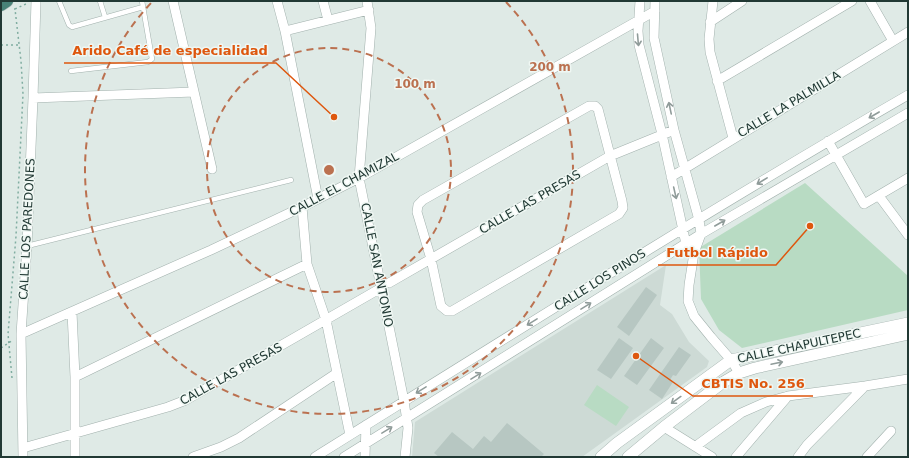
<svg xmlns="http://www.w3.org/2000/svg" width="909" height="458" viewBox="0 0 909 458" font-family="'DejaVu Sans',sans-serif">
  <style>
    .built { fill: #cddad5 }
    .green { fill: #b8dbc3 }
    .building { fill: #b7c7c2 }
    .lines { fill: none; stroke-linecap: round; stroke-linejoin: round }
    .service-casing { stroke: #a2b1ad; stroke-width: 5.5 }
    .minor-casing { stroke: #a2b1ad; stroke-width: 10 }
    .tertiary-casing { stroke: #a2b1ad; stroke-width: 12 }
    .trunk-casing { stroke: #bcc4c2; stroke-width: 13 }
    .path { stroke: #80ada1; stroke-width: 1.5; stroke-dasharray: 2 3; stroke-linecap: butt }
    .service { stroke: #fff; stroke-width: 4.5 }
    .minor { stroke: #fff; stroke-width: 9 }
    .tertiary { stroke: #fff; stroke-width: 11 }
    .trunk { stroke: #488277; stroke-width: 12 }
    .oneway { stroke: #909c9a }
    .ring { fill: none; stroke: #bb7150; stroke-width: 2; stroke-dasharray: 7 5 }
    .labels { text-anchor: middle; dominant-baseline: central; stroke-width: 3; stroke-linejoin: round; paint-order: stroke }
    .street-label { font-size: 12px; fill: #213934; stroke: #eff7f3 }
    .centre { fill: #bb7150; stroke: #eff7f3; stroke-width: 2 }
    .ring-label { font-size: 12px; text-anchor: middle; font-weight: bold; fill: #bb7150; stroke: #eff7f3; stroke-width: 3; stroke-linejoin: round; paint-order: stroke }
    .leader { fill: none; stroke: #de570e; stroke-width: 1.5 }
    .callout-dot { fill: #de570e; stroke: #eff7f3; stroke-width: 1.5 }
    .callout-label { font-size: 13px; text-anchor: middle; font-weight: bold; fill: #de570e; stroke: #eff7f3; stroke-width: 3; stroke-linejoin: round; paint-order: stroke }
  </style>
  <rect width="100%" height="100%" fill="#dfeae6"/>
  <path class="built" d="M666,265l-6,40 12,9 17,28 20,19 -2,6 -125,90h-170l3,-35z"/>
  <path class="green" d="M805,183l103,93v34l-166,38 -23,-18 -18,-31 -2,-51z
    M597,385l32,22 -13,19 -32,-21z"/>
  <path class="building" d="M646,287l11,8 -28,41 -12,-9z
    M619,338l14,10 -22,31 -14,-9z
    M651,338l13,10 -27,37 -13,-9z
    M679,347l12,8 -15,21 -3,-1 -3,5 3,2 -11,17 -13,-9z
    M507,423l37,31 -3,3h-102l-5,-4 18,-21 21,17 11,-13 7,6z"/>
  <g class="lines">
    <defs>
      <path id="service" d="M59,1l10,24 3,2 71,-20
        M100,1l5,16
        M71,71l77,-9 4,-3 -10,-58
        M27,246l264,-66"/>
      <path id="minor" d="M173,1l39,168
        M277,1l8,30 33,168
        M323,1l5,19
        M367,1l4,27 -12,150 45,223 4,27 -3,29
        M640,1l-2,30 1,14 23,89 24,110 3,4
        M655,1l-1,37 20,92 25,90 2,14 -7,19 -5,32 -1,16 6,15 17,21 20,23 8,13
        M713,1l-4,38 1,13 23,86
        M870,1l23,40
        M710,22l32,-21
        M285,31l84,-21
        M717,81l135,-80
        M33,98l161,-6
        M589,106h6l3,3 24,92 1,7 -4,6 -167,97h-5l-6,-5 -10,-47 -14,-47 1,-7 5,-5z
        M828,141l36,63 44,-26
        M671,177l237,-145
        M879,196l29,39
        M302,207l5,57 19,56 24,115
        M389,283l221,-127 64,-26
        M72,312l3,65v80
        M21,334l190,-84 91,-43 57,-29 296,-167
        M75,377l232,-113
        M664,427l48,30
        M696,446l45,-33 25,-11 22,-6 77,-10 43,-7
        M23,448l145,-41 18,-7 195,-112
        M23,457l-2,-123 6,-88 6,-148 3,-97
        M193,457l28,-10 18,-9 98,-65
        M315,457c196,-122 392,-246 593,-362
        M344,457l357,-223 207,-121
        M365,457l1,-32
        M736,457l52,-61
        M798,457l9,-12 58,-59
        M867,457l24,-26"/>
      <path id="tertiary" d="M601,457l16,-14 114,-83 177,-37
        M628,457l36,-30 58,-44 17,-10 16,-5 153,-34"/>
      <path id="trunk" d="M1,5l6,-4"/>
    </defs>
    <use href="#service" class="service-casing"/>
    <use href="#minor" class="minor-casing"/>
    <use href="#tertiary" class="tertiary-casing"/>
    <use href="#trunk" class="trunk-casing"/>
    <path class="path" d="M15,9l13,-6
      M1,45h17
      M1,348l12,-8
      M12,378l-4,-44 8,-98 7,-142 -2,-33 -6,-52h-1"/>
    <use href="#service" class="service"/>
    <use href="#minor" class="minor"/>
    <use href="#tertiary" class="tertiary"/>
    <use href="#trunk" class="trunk"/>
  </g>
  <defs><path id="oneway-shaft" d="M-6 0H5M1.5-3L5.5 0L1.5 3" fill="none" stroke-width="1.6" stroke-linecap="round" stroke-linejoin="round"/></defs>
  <g class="oneway">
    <use href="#oneway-shaft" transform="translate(638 40) rotate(85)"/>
    <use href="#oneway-shaft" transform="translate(670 108) rotate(-102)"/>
    <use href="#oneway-shaft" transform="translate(874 115) rotate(150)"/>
    <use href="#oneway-shaft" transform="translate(762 181) rotate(149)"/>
    <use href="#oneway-shaft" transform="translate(675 193) rotate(77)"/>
    <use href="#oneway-shaft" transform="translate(720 223) rotate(-30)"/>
    <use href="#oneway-shaft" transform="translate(586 306) rotate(-32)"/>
    <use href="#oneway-shaft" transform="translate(532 322) rotate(148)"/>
    <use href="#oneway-shaft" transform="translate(777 363) rotate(-12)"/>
    <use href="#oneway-shaft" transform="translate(476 376) rotate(-32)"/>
    <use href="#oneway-shaft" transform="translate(421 390) rotate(148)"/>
    <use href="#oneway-shaft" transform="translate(676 400) rotate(144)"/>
    <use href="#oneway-shaft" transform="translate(387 430) rotate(-31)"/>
  </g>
  <g class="ring">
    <circle cx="329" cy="170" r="122"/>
    <path d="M506 2A244 244 0 1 1 152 2"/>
  </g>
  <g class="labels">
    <g class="street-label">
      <text transform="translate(789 104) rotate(-31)">CALLE LA PALMILLA</text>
      <text transform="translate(344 184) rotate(-28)">CALLE EL CHAMIZAL</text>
      <text transform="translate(530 202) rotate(-30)">CALLE LAS PRESAS</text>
      <text transform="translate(27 229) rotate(-87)">CALLE LOS PAREDONES</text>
      <text transform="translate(377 265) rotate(79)">CALLE SAN ANTONIO</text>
      <text transform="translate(600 280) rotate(-32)">CALLE LOS PINOS</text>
      <text transform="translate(799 346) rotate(-12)">CALLE CHAPULTEPEC</text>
      <text transform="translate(231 374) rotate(-29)">CALLE LAS PRESAS</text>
    </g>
  </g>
  <circle cx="329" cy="170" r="6" class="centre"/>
  <g class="ring-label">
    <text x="550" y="71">200 m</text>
    <text x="415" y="88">100 m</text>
  </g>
  <path class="leader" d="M334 117L276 63H64M810 226L776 265H658M636 356L693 396H813"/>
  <g class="callout-dot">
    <circle cx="334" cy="117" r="4"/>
    <circle cx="810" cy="226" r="4"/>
    <circle cx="636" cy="356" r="4"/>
  </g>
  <g class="callout-label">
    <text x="170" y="55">Arido Café de especialidad</text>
    <text x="717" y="257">Futbol Rápido</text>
    <text x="753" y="388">CBTIS No. 256</text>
  </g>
  <rect width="909" height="458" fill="none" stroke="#213934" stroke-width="4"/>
</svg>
